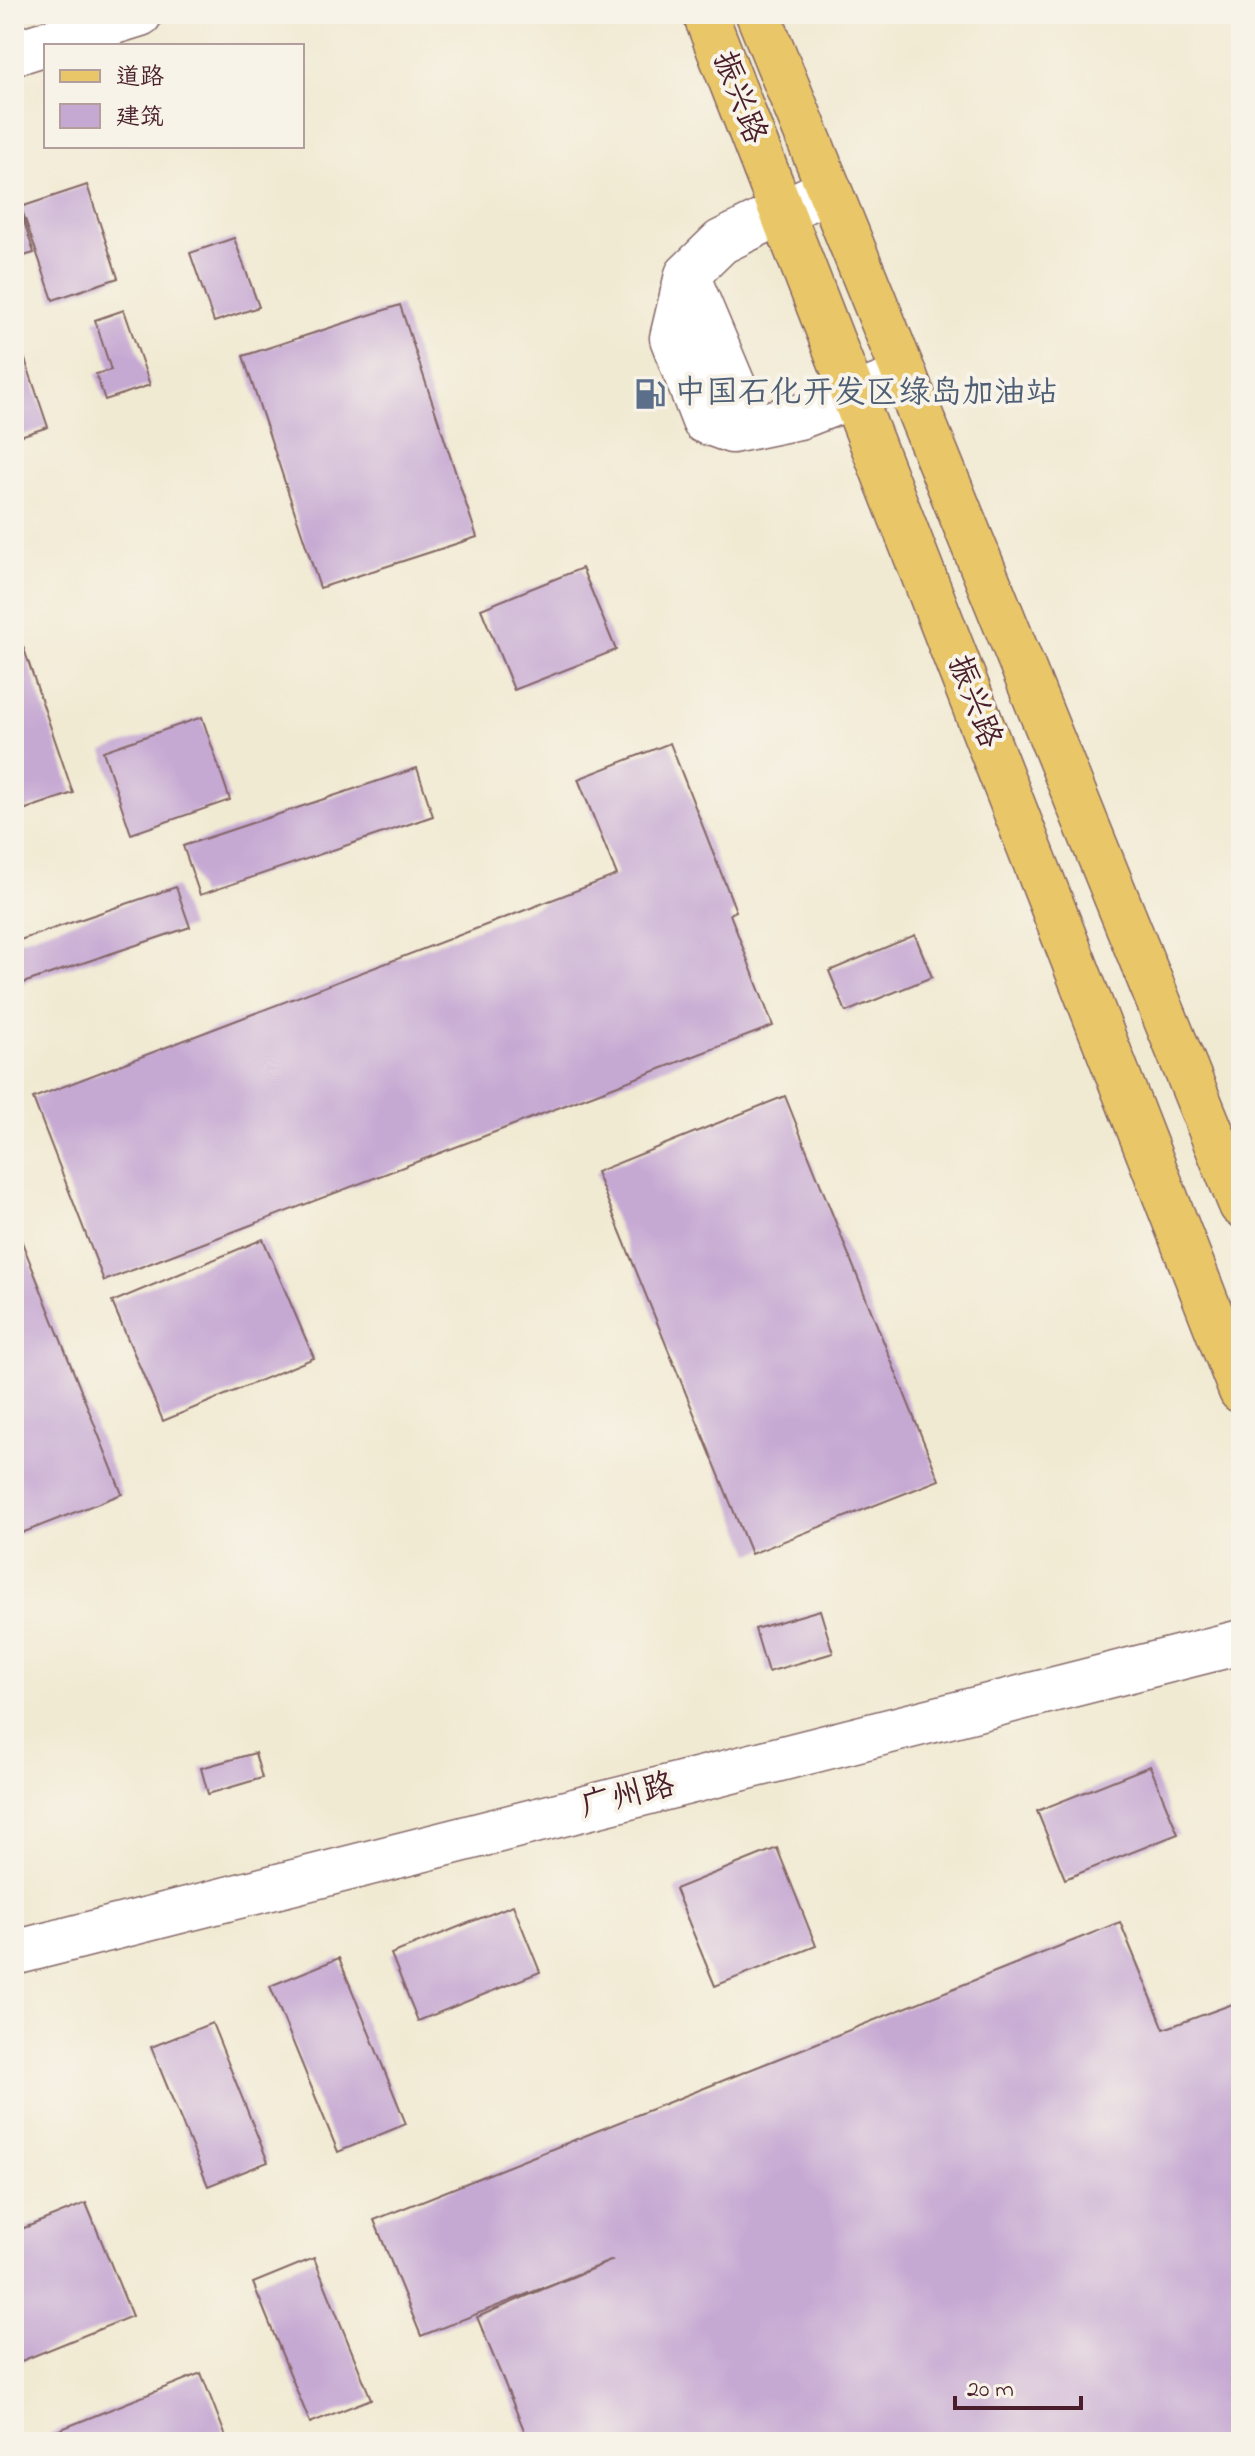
<svg xmlns="http://www.w3.org/2000/svg" width="1255" height="2456" viewBox="0 0 1255 2456" font-family="'Indie Flower','LXGW WenKai TC',sans-serif">
  <style>
    .building { fill: #c6a9d3 }
    .lines { fill: none; stroke-linecap: round; stroke-linejoin: round }
    .minor-casing { stroke: #846666; stroke-width: 47 }
    .major-casing { stroke: #846666; stroke-width: 47 }
    .minor { stroke: #fff; stroke-width: 44 }
    .major { stroke: #e9c769; stroke-width: 44 }
    .labels { text-anchor: middle; dominant-baseline: central; stroke-width: 8; stroke-linejoin: round; paint-order: stroke }
    .street-label { font-size: 32px; fill: #4a1f2b; stroke: #f7f3e8 }
    .service-label { font-size: 32px; fill: #4e5e75; stroke: #f7f3e8; text-anchor: start }
  </style>
  <rect width="100%" height="100%" fill="#f7f3e8"/>
  <filter id="ink" filterUnits="userSpaceOnUse"><feTurbulence type="fractalNoise" baseFrequency=".0125" numOctaves="2"/><feDisplacementMap in="SourceGraphic" scale="16" xChannelSelector="R" yChannelSelector="G"/><feConvolveMatrix kernelMatrix="1 2 1 2 8 2 1 2 1" color-interpolation-filters="sRGB"/></filter>
  <filter id="wash" filterUnits="userSpaceOnUse"><feTurbulence type="fractalNoise" baseFrequency=".006" numOctaves="4" result="noise"/><feDisplacementMap in="SourceGraphic" scale="32" xChannelSelector="R" yChannelSelector="G"/><feGaussianBlur stdDeviation="1.8" result="paint"/><feColorMatrix in="noise" values="0 0 0 0 0 0 0 0 0 0 0 0 0 0 0 0 0 1.4 0 .05"/><feComposite in="paint" operator="in"/></filter>
  <g filter="url(#wash)">
    <rect width="100%" height="100%" fill="#f1ead3"/>
    <g id="blocks">
      <path class="building" d="M87,185l31,93 -65,22 -32,-93z
        M18,203l16,50 -20,6v-54z
        M234,238l25,69 -45,15 -24,-69z
        M400,305l77,232 -157,51 -77,-232z
        M124,310l26,75 -45,15 -9,-26 15,-4 -16,-50z
        M14,327l34,100 -31,10 -3,-10z
        M582,568l34,82 -102,40 -33,-81z
        M23,646l50,147 -59,20v-164z
        M202,717l28,83 -99,34 -28,-83z
        M670,743l66,168 -6,3 43,112 -669,255 -71,-183 584,-223 -39,-96z
        M417,768l16,48 -233,79 -17,-49z
        M176,887l14,40 -176,59v-44z
        M915,935l17,42 -86,35 -17,-41z
        M785,1096l154,384 -188,74 -155,-382z
        M14,1222l108,272 -108,42z
        M263,1239l51,119 -151,63 -51,-119z
        M820,1610l13,43 -65,19 -13,-43z
        M255,1753l7,25 -54,16 -7,-26z
        M1150,1766l28,68 -113,45 -28,-68z
        M777,1848l39,98 -101,40 -40,-97z
        M513,1905l27,67 -122,49 -27,-67z
        M1120,1922l44,107 77,-28v441h-712l-52,-125 136,-57 -192,76 -47,-116z
        M339,1958l67,166 -68,28 -68,-166z
        M212,2023l56,139 -60,24 -57,-139z
        M86,2203l46,113 -118,48v-132z
        M314,2258l57,141 -61,24 -57,-140z
        M201,2373l27,69h-176l-3,-8z"/>
    </g>
  </g>
  <g filter="url(#ink)">
    <use href="#blocks" fill-opacity="0" stroke="#846666" stroke-width="2"/>
    <g class="lines">
      <defs>
        <path id="minor" d="M14,53l126,-39
          M829,189l-108,53 -34,33 -15,63 32,83 28,10 67,-14 106,-41
          M687,275l64,152
          M14,1953l1227,-311"/>
        <path id="major" d="M705,14l536,1377
          M758,14l483,1191"/>
      </defs>
      <use href="#minor" class="minor-casing"/>
      <use href="#major" class="major-casing"/>
      <use href="#minor" class="minor"/>
      <use href="#major" class="major"/>
    </g>
  </g>
  <defs>
    <symbol id="fuel-bare" viewBox="-9 -9 18 18"><path d="M-5.5-6h7V0h2V4h1.3V-2.5L3-4.5l.8-.8L6-3V5H2.5V1h-1V6h-7ZM-4.2-4.7v3.2H.2V-4.7Z" fill="#5c6f8a" stroke="#f7f3e8" stroke-width="2.5" paint-order="stroke"/></symbol>
  </defs>
  <g fill-rule="evenodd">
    <use href="#fuel-bare" x="628" y="372" width="44" height="44"/>
  </g>
  <g class="labels">
    <g class="street-label">
      <text transform="translate(738 98) rotate(69)">振兴路</text>
      <text transform="translate(973 702) rotate(69)">振兴路</text>
      <text transform="translate(628 1797) rotate(-14)">广州路</text>
    </g>
    <g class="service-label">
      <text x="674" y="394">中国石化开发区绿岛加油站</text>
    </g>
  </g>
  <rect width="1255" height="2456" fill="none" stroke="#f7f3e8" stroke-width="48"/>
  <rect x="44" y="44" width="260" height="104" fill="#f7f3e8" stroke="#b29e9c" stroke-width="2"/>
  <rect x="60" y="70" width="40" height="12" fill="#e9c769" stroke="#b29e9c" stroke-width="2"/>
  <text x="116" y="84" font-size="24" fill="#4a1f2b">道路</text>
  <rect x="60" y="104" width="40" height="24" fill="#c6a9d3" stroke="#b29e9c" stroke-width="2"/>
  <text x="116" y="124" font-size="24" fill="#4a1f2b">建筑</text>
  <path d="M955 2396v12h126v-12" fill="none" stroke="#4a1f2b" stroke-width="4"/>
  <text x="967" y="2396" font-size="24" fill="#4a1f2b" stroke="#f7f3e8" stroke-width="6" paint-order="stroke">20 m</text>
</svg>
